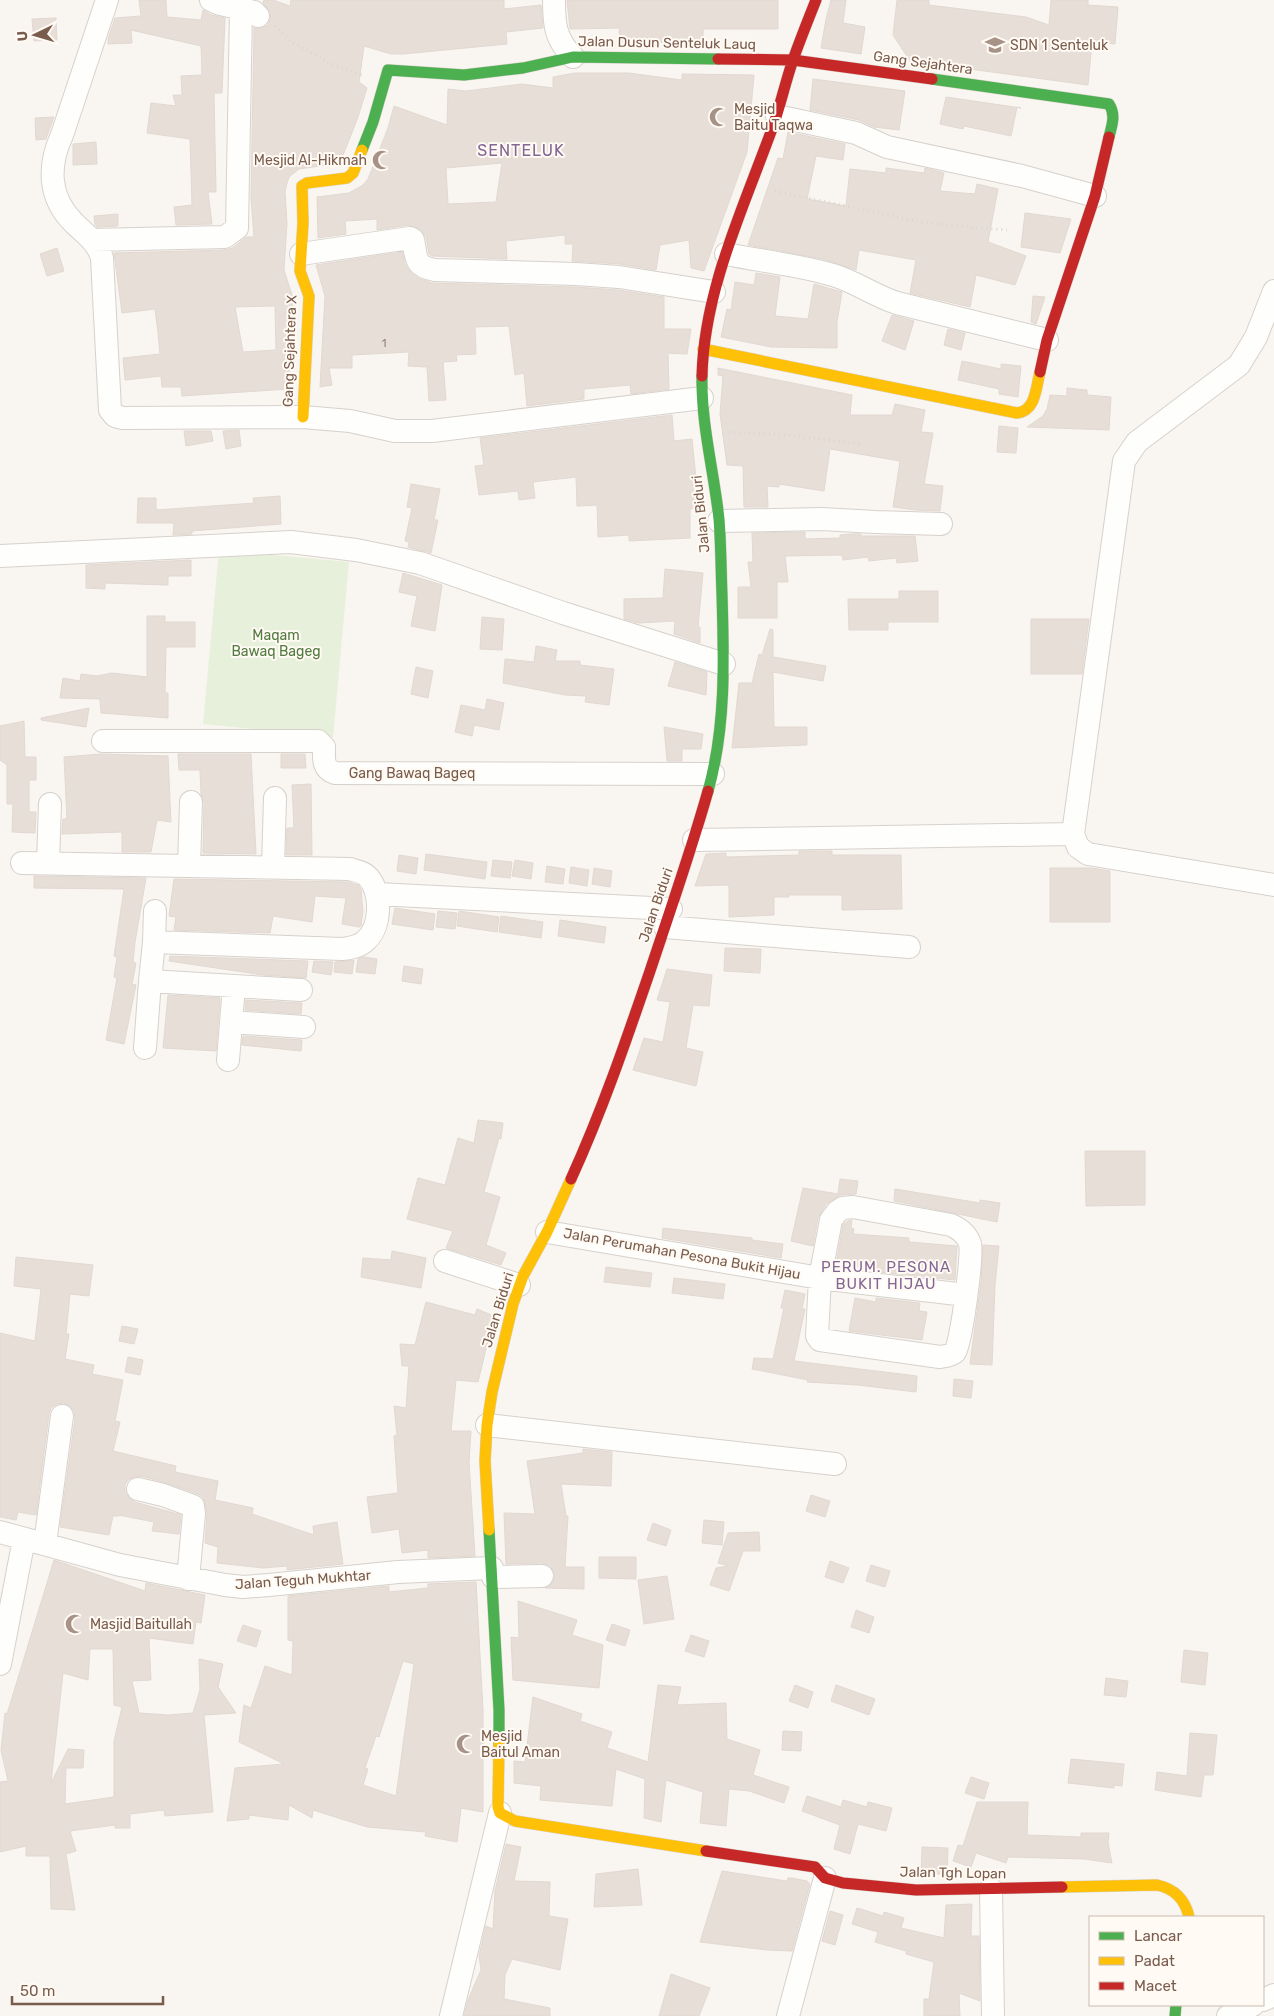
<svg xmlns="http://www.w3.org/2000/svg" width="1274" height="2016" viewBox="0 0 1274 2016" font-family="Rubik,sans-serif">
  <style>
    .green { fill: #e7f0db }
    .building { fill: #e6ded7; stroke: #e2d8d2; fill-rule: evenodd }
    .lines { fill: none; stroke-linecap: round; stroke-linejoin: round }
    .street-casing { stroke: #d7d1cb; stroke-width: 24 }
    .fast-casing { stroke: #d9d2cb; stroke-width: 12 }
    .slow-casing { stroke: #d9d2cb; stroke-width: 12 }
    .jam-casing { stroke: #d9d2cb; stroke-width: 12 }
    .path { stroke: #dcd5d0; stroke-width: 3; stroke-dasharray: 1 4; stroke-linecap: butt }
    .street { stroke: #fefefd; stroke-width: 22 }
    .fast { stroke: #4caf50; stroke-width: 11 }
    .slow { stroke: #ffc107; stroke-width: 11 }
    .jam { stroke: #c62828; stroke-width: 11 }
    .labels { text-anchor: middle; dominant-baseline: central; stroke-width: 4; stroke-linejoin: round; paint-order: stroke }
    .number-label { font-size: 11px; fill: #977e72 }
    .street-label { font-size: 14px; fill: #7a5c4d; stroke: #fffaf3 }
    .poi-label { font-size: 14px; fill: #7a5c4d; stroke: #fffaf3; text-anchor: start }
    .park-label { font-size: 14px; fill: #537a41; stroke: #fffaf3 }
    .neighbourhood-label { font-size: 15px; letter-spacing: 1px; fill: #846695; stroke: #fffaf3 }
    .quarter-label { font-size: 16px; letter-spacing: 1px; fill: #846695; stroke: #fffaf3 }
  </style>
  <rect width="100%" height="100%" fill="#f9f5f0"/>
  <path class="green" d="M219,550l130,12 -16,175 -130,-13z"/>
  <path class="building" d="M139,0h27l1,17 34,3 2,-10 8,5 14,3 -3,75h-8l2,99h-8l4,32 -36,1 -2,-18 18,-2 -2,-66 -43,-6 4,-30 25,3 -3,-11h9l-1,-19 21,-1 -1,-29 -70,-16 1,13 -24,1v-5l7,-21 26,-2z
    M264,0h9l17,6 1,-6h213v9l37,-4 2,23 -37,4 1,12 -104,10h-12l-27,-8 -5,36 8,6 -9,29 -18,46 -41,6 -10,8 -2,6 -2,9 2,31 -3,47 9,28 -4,91 -107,7 -1,-9h-19l-1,-11 -36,4 -2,-22 37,-4 -2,-21 -3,-24 -33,4 -8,-60 111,-3 8,-2 13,-11h8l-3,-40 3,-169h8l6,-3 2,-5v-8l-7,-9zM275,306l1,44 -33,2 -8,-45z
    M567,0h211v29h-75v14l-83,-1 -1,-14 -49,1z
    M831,0h15l-3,23 22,4 -4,27 -40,-6 5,-29z
    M897,0h32v5l97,12 23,8 2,-25h37v5l30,2 -3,37 -23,-2 -4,43 -178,-24 -17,-26z
    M56,18l1,22 -23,1 -2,-22z
    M575,73h53l54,7v-6l72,1 -7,77 -43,119 -13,-3 -2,-28 -29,5 -4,25 -36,-6 -48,-3 1,-17h-8v-9l-59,6 1,18 -75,-3 -3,-2 -3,-17 -6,-8 -12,-4 -31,5v-11l-32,2 1,13 -28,4 -1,-41 32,-4 14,-8 5,-6 20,-51 6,-22 53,19 1,-36 18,2 56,-7 31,4v-11zM502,163l-6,39 -48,2 -2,-36z
    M813,79l92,12 -6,39 -25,-3 -15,-7 -49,-10z
    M946,97l75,11 -4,-1 -6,29 -47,-10 -1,3 -23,-5z
    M54,117l-8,22 -10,1 -1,-22z
    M788,132l57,12 -2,16 -27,-4 -9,43 39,7 4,-37 36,4v-5l38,5 1,-5 19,5 -4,18 35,3 2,-10 21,5 -10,53 38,14 -11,29 -39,-10 -6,32 -60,-14 6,-33 -57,-10 -3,20 -33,-11 -75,-14 30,-87 5,1z
    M96,142l1,22 -24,1v-21z
    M1025,213l46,6 -11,34 -39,-6z
    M118,214v12l-21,1 -2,-3 -1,-8z
    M57,248l7,23 -17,5 -7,-22z
    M402,252l3,13 7,9 6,4 14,5 143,4 43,3 46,7v32h27l-4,25 -19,-1 1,36 -38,5 -1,-9 -46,4v10l-57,7 -3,-33 -9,2 -6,-49 -34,1 1,27 -20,1 1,6 -14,1 3,38 -17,1 -2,-34 -19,-1 1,-14 -57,3v13h-23l3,17 -12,2 5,-91 -9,-31z
    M756,273l24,4 -5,39 33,3 6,-35 28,8 -5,30v26l-66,-1 -50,-10 6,-28 4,1 4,-28 19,3z
    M1033,296l12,1 -9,27 -5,-2z
    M892,315l22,6 -9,29 -23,-9z
    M948,329l17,4 -4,17 -17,-5z
    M962,361l39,8v-5l20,2 -3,31 -19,-3v-5l-41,-9z
    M718,368l134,27 -2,20h42l3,-11 30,6 -4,22 12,1 -9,51 19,2 -3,25 -25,-1 -22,-3 7,-46 -70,-12 -6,42 -45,-7v3l-12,-1 1,21h-24l-1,-41 -16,-1 -7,-51 3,-38 -5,-1z
    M1067,388l20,2v5l24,2 -2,33 -82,-3 16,-11 4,-7 3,-14 17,1z
    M672,415l2,26 18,-2 7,69 -9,1v29l-61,3v-6l-31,2 -1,-32 -20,1 -1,-29 -43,5 2,16 -16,2 -1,-9 -39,4 -4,-29 9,-1 -4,-27z
    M999,426l19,2 -2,25 -19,-1z
    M239,430l2,16 -15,3 -3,-18z
    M184,431h27l2,10 -27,5z
    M411,484l29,5 -6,31h4l-7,33 -23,-6 1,-5 -4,-1 7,-33 -5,-1z
    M280,496l1,28 -89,7v3l-19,1 1,-12h-37l1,-25h18v12l98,-7 -1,-5z
    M805,532v7l35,-1v-3l12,-1h9v2h54l3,25 -21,2 -1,-5 -27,3 -1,-4 -25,3 -1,-5 -57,1 3,26h-11v36h-39v-31h13l-3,-25h5l-1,-29z
    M191,560v16h-23v9l-63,-2v6l-19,-1v-23z
    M665,569l38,4 -5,54h2v16l-26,-9 1,-13 -37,2 -14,-4v-20l39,-1z
    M403,573l39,12 -7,46 -24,-5 6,-30 -18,-4z
    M899,591h39v31h-50v8h-39l-1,-31h51z
    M147,616h18v6h30v25h-29l-1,46h3v25l-67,-5 -1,-14 -40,-1 3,-20 17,3 1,-7 16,2 15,-3 35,4z
    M482,617l22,2 -2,31 -22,-1z
    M1031,619h58l-7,55h-51z
    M770,629l3,1v27l53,9 -3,15 -50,-9 1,55h33v18l-75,3 7,-65h13l7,-29 3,1z
    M536,646l21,4 -2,11h25v4l34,4 -5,36 -24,-3 1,-6 -21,-1 -62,-12 2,-24 29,3z
    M675,662l32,10 -1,23 -38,-9z
    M416,667l17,4 -5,27 -17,-4z
    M487,699l17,4 -5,27 -25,-5 -2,11 -17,-4 6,-27 24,5z
    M89,708l-3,19 -45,-7v-2z
    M24,721l1,36h11v23h-7v32h7l-1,21 -23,-1 1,-28h-6v-39l-7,-5v-34z
    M664,727l39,7 -2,15h-19v12h-15z
    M101,754l67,2 3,66 -14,-2 -6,32h-29v-20l-60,2 1,-15h4l-3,-62z
    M178,754h73l5,100 -53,-1 1,-51 -3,-8 -1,-24h-21z
    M281,754h24l1,14h-25z
    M311,784l1,71h-26l1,-27h7l-2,-43z
    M799,851h33v4h69l1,54 -60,1v-15h-54l1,2h-15v18l-45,2v-32l-34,1 11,-32 20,-1v4l73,-2z
    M426,854l61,8 -2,17 -61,-9z
    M399,855l19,3 -2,16 -19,-3z
    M493,860l19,2 -2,16 -19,-2z
    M515,860l18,3 -2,16 -19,-3z
    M547,866l18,3 -2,15 -18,-2z
    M571,867l18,3 -2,16 -18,-3z
    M594,868l18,3 -2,16 -18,-3z
    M1050,868h41l19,3v51h-60z
    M34,876l112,2 -11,64 -2,20 3,1 -4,21 4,1 -12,59 -18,-4 11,-62 -3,-1 3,-20 -3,-1 10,-67 -90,-1z
    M174,879l174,3 10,3 3,5 2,21 -2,14 -1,2 -18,-3 4,-26 -31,-2 -3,26 -39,-6 -3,17 -96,-3 2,-13 -7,-1z
    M395,908l40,6 -2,16 -41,-6z
    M438,911l19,2 -2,16 -19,-2z
    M459,911l40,6 -2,15 -40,-6z
    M501,916l42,6 -2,16 -42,-6z
    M560,920l46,7 -2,16 -46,-7z
    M725,948l36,1 -1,24 -36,-2z
    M170,956l138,5 -2,17 -43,-3 -94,-14z
    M364,957l13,2 -2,15 -19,-2 2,-13z
    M354,960l-2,14 -18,-2 1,-10z
    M314,961l19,1 -2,13 -19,-3z
    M404,966l19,3 -2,15 -19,-3z
    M667,969l45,6 -3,31 -16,-1 -7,43 17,4 -7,34 -63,-16 11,-32 19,4 7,-40 -13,-2z
    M168,995l52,3 -4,53 -53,-3z
    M246,1000l56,3 -1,11 -56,-4z
    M243,1036l59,4 -1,11 -59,-6z
    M478,1120l25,3 -2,16 -2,-1 -15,54 16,5 -14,48 20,8 -5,12 -55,-17 7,-17 -46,-12 11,-41 27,7 13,-47 16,5z
    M1085,1151h60v54l-59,1z
    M840,1179l18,2 -2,13 -15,1 -15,9 -8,14 -5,28 -22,-5 12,-53 35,6z
    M895,1189l85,14v-3l20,3 -3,19 -103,-21z
    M852,1220l-1,8 3,1 -1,5 56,4v4l48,4 -2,34 -76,-8 1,-3 -28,-3v-4l-15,-3 6,-34 5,-4z
    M663,1228l89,10v2l31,4 -2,14 -119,-20z
    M983,1245l16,1 -4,39 -3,80 -22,-1 11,-82z
    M392,1251l34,7 -5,30 -60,-11 2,-19 28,2z
    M16,1257l77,8 -4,31 -19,-2 -4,40h3l-4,25 29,6 -2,9 31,6 -8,41 5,1 -7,29 63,15 -1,6 43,9 -3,19 38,8 -1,6 62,21 -1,-9 24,-4 6,42 -56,6v-4l-24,2 -46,-5 1,-16 -13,-4 2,-30 -4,-16 -5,-3 -31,-11 -26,-7 -7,1 -6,3 -3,5v7l4,6 6,4 46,13 -2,19 -27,-3 2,-9 -35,-7v1h-6l-4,19 -49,-8 15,-109 -1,-7 -4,-5 -6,-3 -7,1 -6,4 -2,6 -13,101 -18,-3 -2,8 -16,-3v-184l35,8 6,-52 -27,-3z
    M606,1267l46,6 -2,14 -46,-5z
    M674,1278l51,6 -2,15 -51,-6z
    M785,1290l20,4 -3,15h3l-11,52 123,15 -1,16 -58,-7 -51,-3 1,-2 -56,-11 2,-11 19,1 11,-51h-3z
    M855,1298l21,4v-4l44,5 -1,8 8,1 -5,28 -73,-9z
    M426,1302l49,13 2,-6 17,7 -16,66 -22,-2 -5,51h20l-2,31 6,94 -47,2v-8l-26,3 -3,-24 -27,4 -5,-36 31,-4 -4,-57 3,-1 -3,-29 12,2 3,-42h-7l-2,-22 15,1z
    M122,1326l16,3 -4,15 -15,-3z
    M128,1357l15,3 -3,15 -15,-3z
    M954,1379l19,2 -2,17 -18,-2z
    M583,1449l29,3 -1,34 -50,-2 5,32h2l-3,51h19v22l-39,-1 8,-5 2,-7 -2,-6 -4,-5 -7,-2 -36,1 -2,-51 31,1 -8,-53 56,-8z
    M811,1495l19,6 -5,16 -19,-6z
    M704,1520l20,2 -2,23 -20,-2z
    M653,1523l18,7 -5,16 -19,-6z
    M759,1532l1,19h-17l-14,40 -19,-6 6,-17 13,-2 -11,-3 10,-30z
    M599,1557h37v22l-37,-1z
    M54,1560l91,31 1,-8 59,12 -4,28 -5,-1 -3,22 -44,-6 2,42 -19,1 7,32 29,2 25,-2 7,-23 -1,-31 24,5 -5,23 18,26 -32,2 9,97 -48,4 -1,-6 -34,4v14h-15v-3l-45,6 6,20 -10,3 9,56 -24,-1 -1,-53h-24v-10l-26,6v-70l8,-1 -7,-31 4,-37 2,1zM90,1649h23l1,56 8,2 -8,34v56l-49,7 1,-36h17l1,-18 -16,-1 -17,34 12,-110 25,7z
    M830,1561l19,7 -6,15 -18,-6z
    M871,1565l19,6 -5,16 -19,-6z
    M667,1576l7,43 -30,5 -6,-44z
    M476,1582l7,128v102l-22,-4 -4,34 -32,-6 1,-4 -59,-5 -54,-17 -1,8 -23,-13 -1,15 -39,-5v4l-22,2 8,-53 49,-4 -45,-22 5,-37 7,3 14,-42 27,9 1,-34 -5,-1v-44l101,-10v6l39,-4v-4zM403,1661l11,3 -18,132 -33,-11 5,-16 -3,-1 11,-32 3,1z
    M518,1601l59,19 -5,15 31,10 -4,43 -86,-8 -2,-43 8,1z
    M856,1610l18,7 -5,16 -18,-6z
    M612,1624l18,6 -5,16 -19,-6z
    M243,1625l18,6 -5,16 -19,-6z
    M691,1635l18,6 -5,16 -19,-6z
    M1184,1650l24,3 -3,32 -24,-3z
    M1106,1678l22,3 -2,16 -22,-2z
    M658,1685l23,2 -4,18 49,-2 1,36 33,11 -7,25 36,12 -5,16 -35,-12 -20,-2 -3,37 -26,-3 3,-31 -37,-12 -5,42 -17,-4 1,-39 -29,-10 -4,37 -72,-6 1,-14 -27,-3v-22l11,1 8,-65 49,17 -2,7 32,11 -5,16 41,14z
    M795,1685l18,7 -5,16 -19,-7z
    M836,1685l39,14 -6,16 -38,-14z
    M783,1731l19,1 -1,19 -19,-1z
    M1190,1733l27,2 -4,40h-9l-3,22 -46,-7 2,-18 30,4z
    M1071,1759l53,5 -2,22 -8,-1v3l-46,-5z
    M971,1777l18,6 -5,16 -19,-6z
    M807,1796l34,11 2,-7 24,7 1,-5 24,6 -6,23 -28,-7 -8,30 -16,-5 6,-24 -38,-14z
    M977,1802h51l-1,33 54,2v-4h28l-1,10 4,20 -28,-4 -76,-2 -2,6 -30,-10 -5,14 -18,-6 5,-16 5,1z
    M506,1844l15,3 -7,34 36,1 -1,34 19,3 -8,51 -48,-11 -7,16 -1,24 46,9v8h-86l4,-16 13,-30 -2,-14 7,-30 7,3 2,-38z
    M922,1847l26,1 -1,26h-26z
    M638,1869l4,36 -48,2 2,-33z
    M722,1871l65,10 1,-3h4l15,3 3,3 -18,67 -25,-1 -67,-8z
    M972,1904l-1,32h8l1,65 -21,-8 1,23h-36v-17h5l5,-37 -28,-8v-3l-31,-9 3,-10 -26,-8 5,-16 26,8 1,-4 20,6 -3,10 43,10 2,-33z
    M830,1911l13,4 -8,30 -13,-4z
    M671,1974l39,14 -11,28h-40z"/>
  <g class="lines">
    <defs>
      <path id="street" d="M107,0l-45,135c-14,30 -14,62 11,87 12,12 24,19 29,36l8,152 5,6 8,2 180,-1 47,4 45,10h37l270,-33
        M211,0l6,3 37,9 4,4
        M554,0c0,24 1,39 19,57
        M777,116l79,17 31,14 135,29 73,20
        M93,240l132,-3 12,-9 4,-218
        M301,254l109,-16 3,2c4,19 1,26 22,30l141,4 43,3 95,15
        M726,254c35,7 73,11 107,21 23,7 42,21 64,28l150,37
        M1274,291l-18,46 -17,28 -102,77 -13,19 -51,373 5,13 10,7 186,31
        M719,521l103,-2 53,3 66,2
        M0,556l291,-14 65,8 64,13 143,50 161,51
        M103,741h215l6,6c0,11 -2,22 11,26l378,1
        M694,840l379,-6
        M22,863l328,6c6,2 14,3 18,8 14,16 14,51 -4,65 -6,5 -14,6 -22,7l-188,-7 -4,39 151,9
        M48,863l2,-59
        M189,866l2,-64
        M273,867l2,-69
        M377,894l294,15
        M665,927l244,20
        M154,942l1,-31
        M231,1022l73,5
        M145,1048l5,-67
        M228,1060l6,-74
        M853,1207l98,18c9,4 16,9 19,19 3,10 -9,101 -15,108 -4,4 -10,4 -15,5l-120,-17 -3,-4 3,-58 11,-58 6,-8 6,-4z
        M547,1232l273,46 146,17
        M445,1261l74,24
        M487,1425l348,39
        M138,1489l25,6 30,11 1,8 -6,65
        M0,1532l120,33 105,20 18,2 26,-2 129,-13 94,-4
        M45,1544l17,-128
        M493,1577l49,-1
        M0,1664l24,-125
        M991,1889l2,127
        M1263,2000l11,-5
        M451,2016l49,-203
        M788,2016l37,-138
        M1228,2016l25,-11"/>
      <path id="fast" d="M932,79l177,25c7,11 3,21 0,33
        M362,150l11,-28 15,-52 76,5 59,-7 50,-11 145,2
        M702,376c-1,48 12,96 17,143 2,25 2,51 3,76 2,65 4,133 -14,196
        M489,1530l10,180v34
        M1175,2016l1,-11"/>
      <path id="slow" d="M703,349l314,64c19,-2 19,-26 23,-41
        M303,417l6,-121 -9,-25 3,-48 -1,-37 5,-3 40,-5 6,-5 9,-23
        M489,1530l-4,-69 2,-36 5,-33 21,-88 10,-28 24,-44 24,-53
        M499,1744l-1,63 2,6 15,8 191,30
        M1062,1887l95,-2c18,4 28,14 32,32"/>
      <path id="jam" d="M718,59l75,1 139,19
        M1040,372l7,-32 48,-144 14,-59
        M702,376c2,-86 41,-167 70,-247 8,-22 13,-46 21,-69 7,-20 15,-40 23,-60
        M571,1179c31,-68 55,-138 79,-208 20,-60 41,-120 58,-180
        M706,1851l109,16 10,11 18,5 73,7 146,-3"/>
    </defs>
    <use href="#street" class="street-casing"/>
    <use href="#fast" class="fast-casing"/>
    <use href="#slow" class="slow-casing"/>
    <use href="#jam" class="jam-casing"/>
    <path class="path" d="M275,26l18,17 29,15 3,4 37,13
      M775,191l151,32 81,7
      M729,432l57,3 75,9"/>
    <use href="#street" class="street"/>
    <use href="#fast" class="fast"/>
    <use href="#slow" class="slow"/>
    <use href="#jam" class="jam"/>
  </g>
  <defs>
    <symbol id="school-bare" viewBox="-9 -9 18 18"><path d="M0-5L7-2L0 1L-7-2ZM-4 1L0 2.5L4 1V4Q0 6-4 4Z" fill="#a69286" stroke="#fffaf3" stroke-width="2.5" paint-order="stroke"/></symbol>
    <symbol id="mosque-bare" viewBox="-9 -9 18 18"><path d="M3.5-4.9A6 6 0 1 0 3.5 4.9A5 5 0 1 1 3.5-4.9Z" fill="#a69286" stroke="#fffaf3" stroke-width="2.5" paint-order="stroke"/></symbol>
  </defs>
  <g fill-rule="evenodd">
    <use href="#school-bare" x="981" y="31" width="28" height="28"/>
    <use href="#mosque-bare" x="705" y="103" width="28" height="28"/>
    <use href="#mosque-bare" x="368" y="146" width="28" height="28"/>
    <use href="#mosque-bare" x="61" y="1610" width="28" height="28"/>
    <use href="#mosque-bare" x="452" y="1730" width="28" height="28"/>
  </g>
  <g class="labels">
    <g class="number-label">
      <text x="384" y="343">1</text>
    </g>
    <g class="street-label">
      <text transform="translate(667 43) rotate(1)">Jalan Dusun Senteluk Lauq</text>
      <text transform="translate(923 63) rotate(8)">Gang Sejahtera</text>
      <text transform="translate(290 351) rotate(-88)">Gang Sejahtera X</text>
      <text transform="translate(701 514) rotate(-96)">Jalan Biduri</text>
      <text x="412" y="773">Gang Bawaq Bageq</text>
      <text transform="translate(656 905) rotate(-71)">Jalan Biduri</text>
      <text transform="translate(682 1254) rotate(10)">Jalan Perumahan Pesona Bukit Hijau</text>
      <text transform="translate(498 1310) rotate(-73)">Jalan Biduri</text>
      <text transform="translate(303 1580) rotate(-4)">Jalan Teguh Mukhtar</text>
      <text transform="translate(953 1873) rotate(1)">Jalan Tgh Lopan</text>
    </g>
    <g class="poi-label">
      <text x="1010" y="45">SDN 1 Senteluk</text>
      <text x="734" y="109">Mesjid<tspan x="734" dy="16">Baitu Taqwa</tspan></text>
      <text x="367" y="160" text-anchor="end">Mesjid Al-Hikmah</text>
      <text x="90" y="1624">Masjid Baitullah</text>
      <text x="481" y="1736">Mesjid<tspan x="481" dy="16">Baitul Aman</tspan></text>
    </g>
    <g class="park-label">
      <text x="276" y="635">Maqam<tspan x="276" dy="16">Bawaq Bageg</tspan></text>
    </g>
    <g class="neighbourhood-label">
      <text x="886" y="1267">PERUM. PESONA<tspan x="886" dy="17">BUKIT HIJAU</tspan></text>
    </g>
    <g class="quarter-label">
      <text x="521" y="150">SENTELUK</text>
    </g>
  </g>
  <rect x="1089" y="1916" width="175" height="90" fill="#fffaf3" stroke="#cabbb1"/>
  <rect x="1099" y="1932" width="25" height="8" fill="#4caf50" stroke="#cabbb1"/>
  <text x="1134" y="1941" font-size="15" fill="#7a5c4d">Lancar</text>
  <rect x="1099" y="1957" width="25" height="8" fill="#ffc107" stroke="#cabbb1"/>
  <text x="1134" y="1966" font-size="15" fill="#7a5c4d">Padat</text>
  <rect x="1099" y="1982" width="25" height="8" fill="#c62828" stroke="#cabbb1"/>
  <text x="1134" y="1991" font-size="15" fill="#7a5c4d">Macet</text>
  <g transform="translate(35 35) rotate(265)" stroke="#fffaf3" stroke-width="4" paint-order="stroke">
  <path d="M0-4L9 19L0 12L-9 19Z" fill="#7a5c4d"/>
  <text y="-8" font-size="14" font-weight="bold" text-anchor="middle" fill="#7a5c4d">U</text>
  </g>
  <path d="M12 1996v8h151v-8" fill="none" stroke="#7a5c4d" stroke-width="2.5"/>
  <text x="20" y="1996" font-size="15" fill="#7a5c4d" stroke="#fffaf3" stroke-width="4" paint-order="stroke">50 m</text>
</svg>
